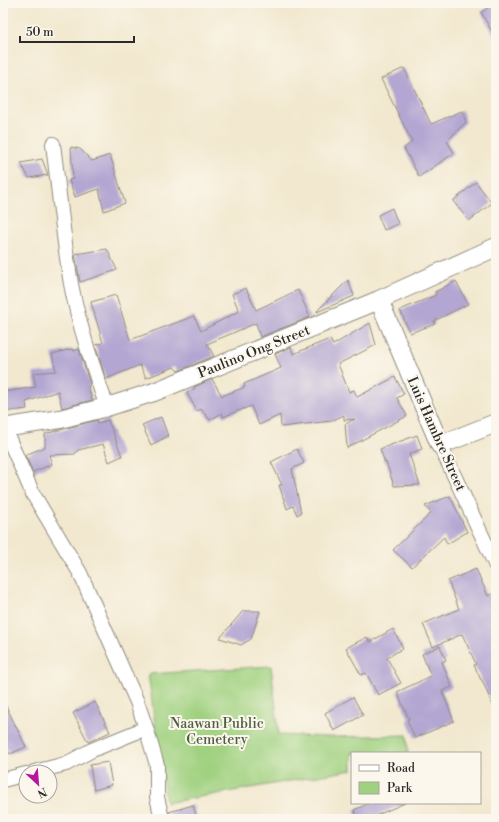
<svg xmlns="http://www.w3.org/2000/svg" width="499" height="822" viewBox="0 0 499 822" font-family="'Libre Bodoni',serif">
  <style>
    .green { fill: #a0d180; stroke: #667e56 }
    .building { fill: #b3a6d2 }
    .lines { fill: none; stroke-linecap: round; stroke-linejoin: round }
    .minor-casing { stroke: #8e8a7d; stroke-width: 16 }
    .tertiary-casing { stroke: #8e8a7d; stroke-width: 20 }
    .minor { stroke: #fff; stroke-width: 14 }
    .tertiary { stroke: #fff; stroke-width: 18 }
    .labels { text-anchor: middle; dominant-baseline: central; stroke-width: 4; stroke-linejoin: round; paint-order: stroke }
    .street-label { font-size: 14px; fill: #2b2b2b; stroke: #fbf7ec }
    .park-label { font-size: 14px; fill: #4e5d44; stroke: #fbf7ec }
  </style>
  <rect width="100%" height="100%" fill="#fbf7ec"/>
  <filter id="ink" filterUnits="userSpaceOnUse"><feTurbulence type="fractalNoise" baseFrequency=".025" numOctaves="2"/><feDisplacementMap in="SourceGraphic" scale="8" xChannelSelector="R" yChannelSelector="G"/><feConvolveMatrix kernelMatrix="1 2 1 2 8 2 1 2 1" color-interpolation-filters="sRGB"/></filter>
  <filter id="wash" filterUnits="userSpaceOnUse"><feTurbulence type="fractalNoise" baseFrequency=".012" numOctaves="4" result="noise"/><feDisplacementMap in="SourceGraphic" scale="16" xChannelSelector="R" yChannelSelector="G"/><feGaussianBlur stdDeviation="0.9" result="paint"/><feColorMatrix in="noise" values="0 0 0 0 0 0 0 0 0 0 0 0 0 0 0 0 0 1.4 0 .05"/><feComposite in="paint" operator="in"/></filter>
  <g filter="url(#wash)">
    <rect width="100%" height="100%" fill="#f2e8cf"/>
    <path class="green" d="M271,666l8,69 52,2 76,-2 1,18h-56v17l-186,33 -18,-129z"/>
    <g id="blocks">
      <path class="building" d="M496,3v36l-15,-27z
        M404,68l27,56 31,-13 4,11 -19,19 7,12 -35,24 -15,-29 8,-6 -31,-63z
        M71,147l9,2 12,12 18,-6 15,48 -21,8 -5,-22 -24,8 -6,-17 4,-1z
        M42,159l6,16 -19,3 -8,-15z
        M476,182l16,21 -23,18 -16,-20z
        M392,208l6,16 -14,6 -6,-15z
        M107,249l10,21 -37,12 -5,-28z
        M348,280l6,16 -37,16v-1z
        M456,281l12,23 -34,17 1,3 -25,9 -10,-23 36,-15 -1,-3z
        M246,288l10,22 42,-20 12,27 -50,20 -4,-14 -49,21 7,12 -36,15 -4,-4 -28,11 -6,-13 -34,14 -11,-34 8,-2 -12,-41 25,-7 14,45 64,-24 7,15 38,-20 -7,-17z
        M370,323l6,22 -38,19 11,28 5,-2 3,7 38,-20 9,17 -7,4 10,18 -60,32 -2,-24 10,-5 -11,1v-5l-13,6 -50,6 -1,-12 -21,10 -8,-19 -28,11 -1,-4 -12,7 -9,-11 -4,2 -10,-18 8,-5 -1,-1 18,-8 10,17 23,-9 -1,-3 37,-16 -6,-14 16,-7 2,7 37,-15 3,6z
        M72,349l1,2 6,-2 11,36 -2,1 4,14 -30,8 -4,-17 -32,11 1,7 -24,3v-20l33,-5 -3,-14 23,-2 -4,-17z
        M161,417l7,19 -17,9 -9,-20z
        M97,420l1,3 10,-3 14,36 -13,6 -6,-18 -25,6 -3,4 -26,1 3,9 -19,8 -8,-17 20,-8v-13z
        M417,435l5,14 -13,5 11,31 -26,1 -8,-24 -1,1 -5,-14z
        M297,449l7,14 -12,6 9,44 -4,2 -4,-9 -6,3 -8,-24h3l-11,-23z
        M450,496l17,36 -20,12 -3,-7 -32,30 -19,-17 38,-37 -6,-7z
        M476,569l12,27 8,-4v121l-14,-33h-1l-7,-15 2,-1 -14,-30 -29,13 -10,-23 36,-15 -11,-28z
        M243,611h17l-9,28 -10,6 -21,-7z
        M393,629l10,19 -16,10 14,25 -23,12 -12,-22 -5,2 -15,-27 21,-11 3,5z
        M440,646l6,14 -4,2 10,25 -10,4 12,30 -39,17 -8,-18 2,-1 -12,-27 34,-16 -9,-22z
        M353,697l10,18 -29,16 -9,-18z
        M3,700l23,47 -16,7 -7,-13z
        M95,702l15,30 -22,10 -15,-29z
        M108,762l4,23 -18,5 -4,-25z
        M370,803h35l-30,13 2,3h-19l-4,-9z
        M193,805l4,14h-27l-1,-7z"/>
    </g>
  </g>
  <g filter="url(#ink)">
    <use href="#blocks" fill-opacity="0" stroke="#8e8a7d" stroke-width="1"/>
    <g class="lines">
      <defs>
        <path id="minor" d="M53,144c6,47 10,93 18,140 8,42 22,83 36,123
          M4,428l29,66 47,79 57,129 9,26 11,37v32l5,22
          M440,445l56,121
          M34,772l32,-8 26,-14 54,-22
          M3,780l23,-6"/>
        <path id="tertiary" d="M379,300l61,145 56,-22
          M3,428l57,-9 47,-12 47,-15 225,-92 117,-53"/>
      </defs>
      <use href="#minor" class="minor-casing"/>
      <use href="#tertiary" class="tertiary-casing"/>
      <use href="#minor" class="minor"/>
      <use href="#tertiary" class="tertiary"/>
    </g>
  </g>
  <g class="labels">
    <g class="street-label">
      <text transform="translate(254 352) rotate(-22)">Paulino Ong Street</text>
      <text transform="translate(436 434) rotate(66)">Luis Hambre Street</text>
    </g>
    <g class="park-label">
      <text x="217" y="724">Naawan Public<tspan x="217" dy="16">Cemetery</tspan></text>
    </g>
  </g>
  <rect width="499" height="822" fill="none" stroke="#fbf7ec" stroke-width="16"/>
  <rect x="351" y="752" width="130" height="52" fill="#fbf7ec" stroke="#a8a59f"/>
  <rect x="359" y="765" width="20" height="6" fill="#ffffff" stroke="#a8a59f"/>
  <text x="387" y="772" font-size="12" fill="#2b2b2b">Road</text>
  <rect x="359" y="782" width="20" height="12" fill="#a0d180" stroke="#a8a59f"/>
  <text x="387" y="792" font-size="12" fill="#2b2b2b">Park</text>
  <g transform="translate(38 784) rotate(154)"><circle r="19" fill="#fbf7ec" stroke="#a8a59f"/>
  <path d="M0-3L7 15L0 10L-7 15Z" fill="#b5179e"/>
  <text y="-6" font-size="11" font-weight="bold" text-anchor="middle" fill="#2b2b2b">N</text>
  </g>
  <path d="M20 36v6h114v-6" fill="none" stroke="#2b2b2b" stroke-width="2"/>
  <text x="26" y="36" font-size="12" fill="#2b2b2b" stroke="#fbf7ec" stroke-width="3" paint-order="stroke">50 m</text>
</svg>
